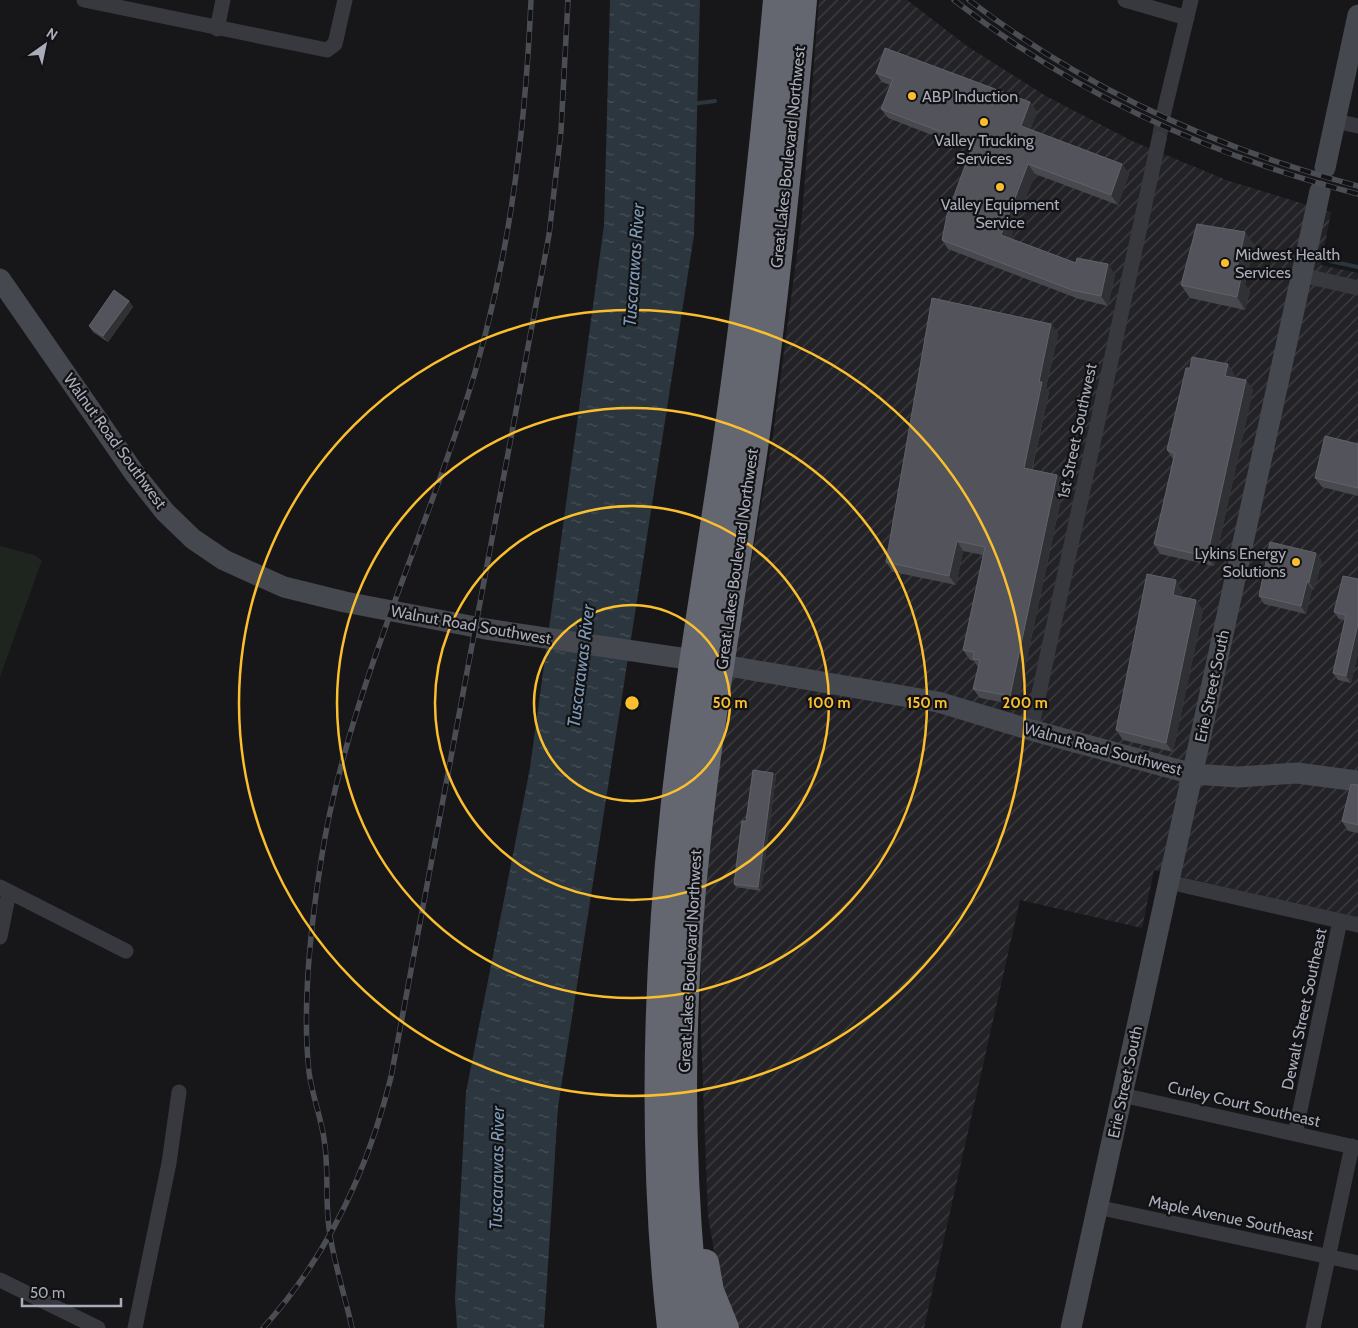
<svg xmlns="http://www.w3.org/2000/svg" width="1358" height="1328" viewBox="0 0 1358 1328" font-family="Cabin,sans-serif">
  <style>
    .industrial { fill: url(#industrial-furrows) }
    .garden { fill: #1d251e }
    .water { fill: url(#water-ripples) }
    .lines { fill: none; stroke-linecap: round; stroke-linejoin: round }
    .stream { stroke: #2c363e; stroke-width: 4 }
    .street-tunnel { stroke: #34353a; stroke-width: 15; stroke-dasharray: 15 8; stroke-linecap: butt }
    .street { stroke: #38393f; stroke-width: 15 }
    .secondary { stroke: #46484f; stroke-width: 21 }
    .highway { stroke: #646770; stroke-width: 28 }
    .rail-casing { stroke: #4b4d54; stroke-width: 5.5 }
    .rail { stroke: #121215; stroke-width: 4; stroke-dasharray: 11; stroke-linecap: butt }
    .wall { fill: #48494f }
    .shaded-wall { fill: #303135 }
    .building { fill: #53545b; stroke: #60626a }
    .ring { fill: none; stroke: #fbbf2e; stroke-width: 2.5 }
    .poi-dot { fill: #fbbf2e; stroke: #121215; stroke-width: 2 }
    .labels { text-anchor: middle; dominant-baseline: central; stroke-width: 4.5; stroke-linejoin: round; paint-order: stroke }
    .poi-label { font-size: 16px; fill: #a9adba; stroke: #121215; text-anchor: start }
    .street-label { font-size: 16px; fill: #a9adba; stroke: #121215 }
    .water-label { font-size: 18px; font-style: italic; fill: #7e9ab7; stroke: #121215 }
    .centre { fill: #fbbf2e; stroke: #121215; stroke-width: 2.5 }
    .ring-label { font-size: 15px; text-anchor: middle; font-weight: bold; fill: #fbbf2e; stroke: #121215; stroke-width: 4.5; stroke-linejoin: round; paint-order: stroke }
  </style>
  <defs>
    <pattern id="industrial-furrows" width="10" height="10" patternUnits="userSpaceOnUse" patternTransform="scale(1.25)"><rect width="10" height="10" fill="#232327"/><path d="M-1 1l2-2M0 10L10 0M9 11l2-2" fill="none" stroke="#404044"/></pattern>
    <pattern id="water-ripples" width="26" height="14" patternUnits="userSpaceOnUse" patternTransform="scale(1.25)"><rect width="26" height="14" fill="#2c363e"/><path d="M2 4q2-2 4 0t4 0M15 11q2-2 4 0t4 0" fill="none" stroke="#485058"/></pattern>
  </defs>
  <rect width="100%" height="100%" fill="#17171a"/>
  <path class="industrial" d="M819,0h88l60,46 79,50 86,45 97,40 102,31 -10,53 37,8v646l-204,-49 -12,58 -122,-28 -96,428h-188l-13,-25 -15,-87 -7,-181v-91l6,-93 29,-200 36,-209 30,-226z"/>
  <path class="garden" d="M0,546l34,9 8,5 -42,117z"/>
  <path class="water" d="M610,0h90l-6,235 -136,872 -14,221h-87l-2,-29 11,-207 64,-324 74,-543z"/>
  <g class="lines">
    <path class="stream" d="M692,104l23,-3
      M1330,261l28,6"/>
    <path class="street-tunnel" d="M1159,139l5,-27"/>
    <path class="street" d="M84,0l243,50 8,-6 10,-44
      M1125,0l62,18
      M217,29l6,-29
      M1164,112l27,-112
      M1335,121l23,5
      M1301,275l57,13
      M1031,730l128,-591
      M1169,882l189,43
      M0,887l126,64
      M0,937l9,-45
      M1122,1095l236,53
      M1295,1134l45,-213
      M1097,1207l261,56
      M0,1280l98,48
      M135,1328l34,-165 10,-71
      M1313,1328l39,-182"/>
    <path class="secondary" d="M1325,168l33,-153
      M0,279l135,195 30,38 28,27 31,21 60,27 61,15 141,27 208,31 244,42 93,28 162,44 45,3 59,-4 61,8
      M1071,1328l249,-1137"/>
    <path class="highway" d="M705,1263l5,28 15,37
      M671,1328c-19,-171 -15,-345 3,-516 13,-124 35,-248 53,-372 21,-146 37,-293 50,-440
      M697,1328c-19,-162 -18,-327 0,-489 15,-140 41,-279 61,-419 19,-139 33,-280 45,-420"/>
    <defs>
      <path id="rail" d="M954,0c120,94 257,156 404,194
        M969,0c116,89 248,149 389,186
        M263,1328c64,-71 105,-158 128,-251l158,-842 12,-104 7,-131
        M352,1328c-7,-33 -19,-67 -23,-100 -4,-29 0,-60 -5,-89 -3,-22 -12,-44 -15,-67 -7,-64 2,-148 12,-211 23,-153 95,-303 142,-450 44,-134 62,-271 68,-411"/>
    </defs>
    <use href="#rail" class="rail-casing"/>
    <use href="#rail" class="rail"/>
  </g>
  <path class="wall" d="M876,73l154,29 7,10 -7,18 92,34 7,10 -11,31 -83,-31 -25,65 66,24 39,11 -7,32 -29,-7 -131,-50 -6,-9 29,-90 -83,-32 -7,-9 9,-24 -8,-3z
    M1254,244l-9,41 5,6 -5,19 -55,-12 -9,-13z
    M129,301l4,6 -25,35 -15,-10 -4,-6z
    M1051,324l7,10 -12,54 3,4 -17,78 25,5 7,10 -47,220 -37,-7 -7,-9 5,-22 -4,-6 -4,-1 -7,-10 20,-95 -20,-4 -7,34 -63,-13 -7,-10z
    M1228,364l6,10v4l12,2 7,10 -39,176 -54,-12 -6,-10 19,-85 -6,-9 23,-82z
    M1358,444v52l-36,-9 -7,-9z
    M1322,561l-8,29 -2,-1 -6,25 -42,-10 -5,-8z
    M1358,579v73l-7,31 -13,-3 -5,-7 12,-53 -6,-1 -5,-7z
    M1182,590l-1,7 22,13 -30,142 -50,-12 -7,-10z
    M773,773l3,3 -15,115 -25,-4 -2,-3 12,-63z
    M1358,785v48l-10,-2 -6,-10z"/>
  <path class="shaded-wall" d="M1030,102l7,10 -9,24 -7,-10z
    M1028,164l7,10 -27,71 -7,-10z
    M1122,164l7,10 -11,31 -7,-10z
    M1245,232l9,12 -9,41 5,6 -5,19 -8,-13 -2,-20z
    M1108,264l7,10 -7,32 -7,-10z
    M129,301l4,6 -25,35 -5,-6z
    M1051,324l7,10 -12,54 3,4 -19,85 -6,-9 15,-86z
    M1228,364l6,10 -2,11 -7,-9z
    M1246,380l7,10 -39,176 -7,-9z
    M1057,475l7,10 -47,220 -7,-9z
    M957,541l6,10 -7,34 -7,-9z
    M1316,553l6,8 -8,29 -5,-8z
    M1176,580l6,10 -3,15 -6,-10z
    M1307,582l5,7 -6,25 -5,-8z
    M1196,600l7,10 -30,142 -7,-9z
    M1358,624v28l-7,31 -5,-7z
    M773,773l3,3 -15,115 -3,-4z"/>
  <path class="building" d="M885,48l145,54 -9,24 101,38 -11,31 -83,-31 -27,71 75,28 1,-5 31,6 -7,32 -29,-6 -130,-50 5,-25 26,-71 -92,-35 12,-30 -17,-6z
    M1197,224l48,8 -10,45 6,1 -4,19 -56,-12z
    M114,290l15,11 -26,35 -14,-10z
    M932,298l119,26 -12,58h3l-18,86 33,7 -47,221 -37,-7 7,-29 -7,-1 1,-7 -11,-2 22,-103 -28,-6 -8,35 -63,-14z
    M1192,357l36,7 -3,12 21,4 -39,177 -53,-13 21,-91 -8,-3 19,-82h4z
    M1325,436l33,8v44l-43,-10z
    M1270,542l46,11 -7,29h-2l-6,24 -42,-10z
    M1147,574l29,6 -3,15 23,5 -30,143 -50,-13z
    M1343,576l15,3v45l-12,52 -13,-3 13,-58 -12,-3z
    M753,770l20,3 -15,114 -24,-3 8,-63h4z
    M1351,784l7,1v40l-16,-4z"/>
  <g class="ring">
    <circle cx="632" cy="703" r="98"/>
    <circle cx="632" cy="703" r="197"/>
    <circle cx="632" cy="703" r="295"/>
    <circle cx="632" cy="703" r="393"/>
  </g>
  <g class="poi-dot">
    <circle cx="912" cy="96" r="5"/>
    <circle cx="984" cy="122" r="5"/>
    <circle cx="1000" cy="187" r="5"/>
    <circle cx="1225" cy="263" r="5"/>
    <circle cx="1296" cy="562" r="5"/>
  </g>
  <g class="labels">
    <g class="poi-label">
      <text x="922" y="96">ABP Induction</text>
      <text x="984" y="140" text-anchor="middle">Valley Trucking<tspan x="984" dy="18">Services</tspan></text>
      <text x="1000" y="204" text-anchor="middle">Valley Equipment<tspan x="1000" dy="18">Service</tspan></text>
      <text x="1235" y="254">Midwest Health<tspan x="1235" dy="18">Services</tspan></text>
      <text x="1286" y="553" text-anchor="end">Lykins Energy<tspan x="1286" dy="18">Solutions</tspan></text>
    </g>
    <g class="street-label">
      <text transform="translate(788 157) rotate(-84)">Great Lakes Boulevard Northwest</text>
      <text transform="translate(1077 431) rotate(-78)">1st Street Southwest</text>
      <text transform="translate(115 441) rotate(54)">Walnut Road Southwest</text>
      <text transform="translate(737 559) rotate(-82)">Great Lakes Boulevard Northwest</text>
      <text transform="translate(471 625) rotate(10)">Walnut Road Southwest</text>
      <text transform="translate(1212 686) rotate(-78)">Erie Street South</text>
      <text transform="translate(1103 749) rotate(15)">Walnut Road Southwest</text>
      <text transform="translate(690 961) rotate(-87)">Great Lakes Boulevard Northwest</text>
      <text transform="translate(1304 1009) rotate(-78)">Dewalt Street Southeast</text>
      <text transform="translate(1125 1082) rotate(-78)">Erie Street South</text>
      <text transform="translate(1244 1104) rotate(13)">Curley Court Southeast</text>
      <text transform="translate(1231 1218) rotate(12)">Maple Avenue Southeast</text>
    </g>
    <g class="water-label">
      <text transform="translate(634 265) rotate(-86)">Tuscarawas River</text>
      <text transform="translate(581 666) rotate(-83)">Tuscarawas River</text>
      <text transform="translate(497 1168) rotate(-89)">Tuscarawas River</text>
    </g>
  </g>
  <circle cx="632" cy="703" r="8" class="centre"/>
  <g class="ring-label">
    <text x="730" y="708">50 m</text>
    <text x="829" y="708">100 m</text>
    <text x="927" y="708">150 m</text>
    <text x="1025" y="708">200 m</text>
  </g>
  <g transform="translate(45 45) rotate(33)" stroke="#121215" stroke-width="4" paint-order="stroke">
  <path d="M0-4L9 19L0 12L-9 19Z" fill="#a9adba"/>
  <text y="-8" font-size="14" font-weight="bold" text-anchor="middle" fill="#a9adba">N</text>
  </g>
  <path d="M22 1298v8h99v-8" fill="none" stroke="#a9adba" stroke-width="2.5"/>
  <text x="30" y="1298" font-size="15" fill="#a9adba" stroke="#121215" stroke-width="4" paint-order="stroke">50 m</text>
</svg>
